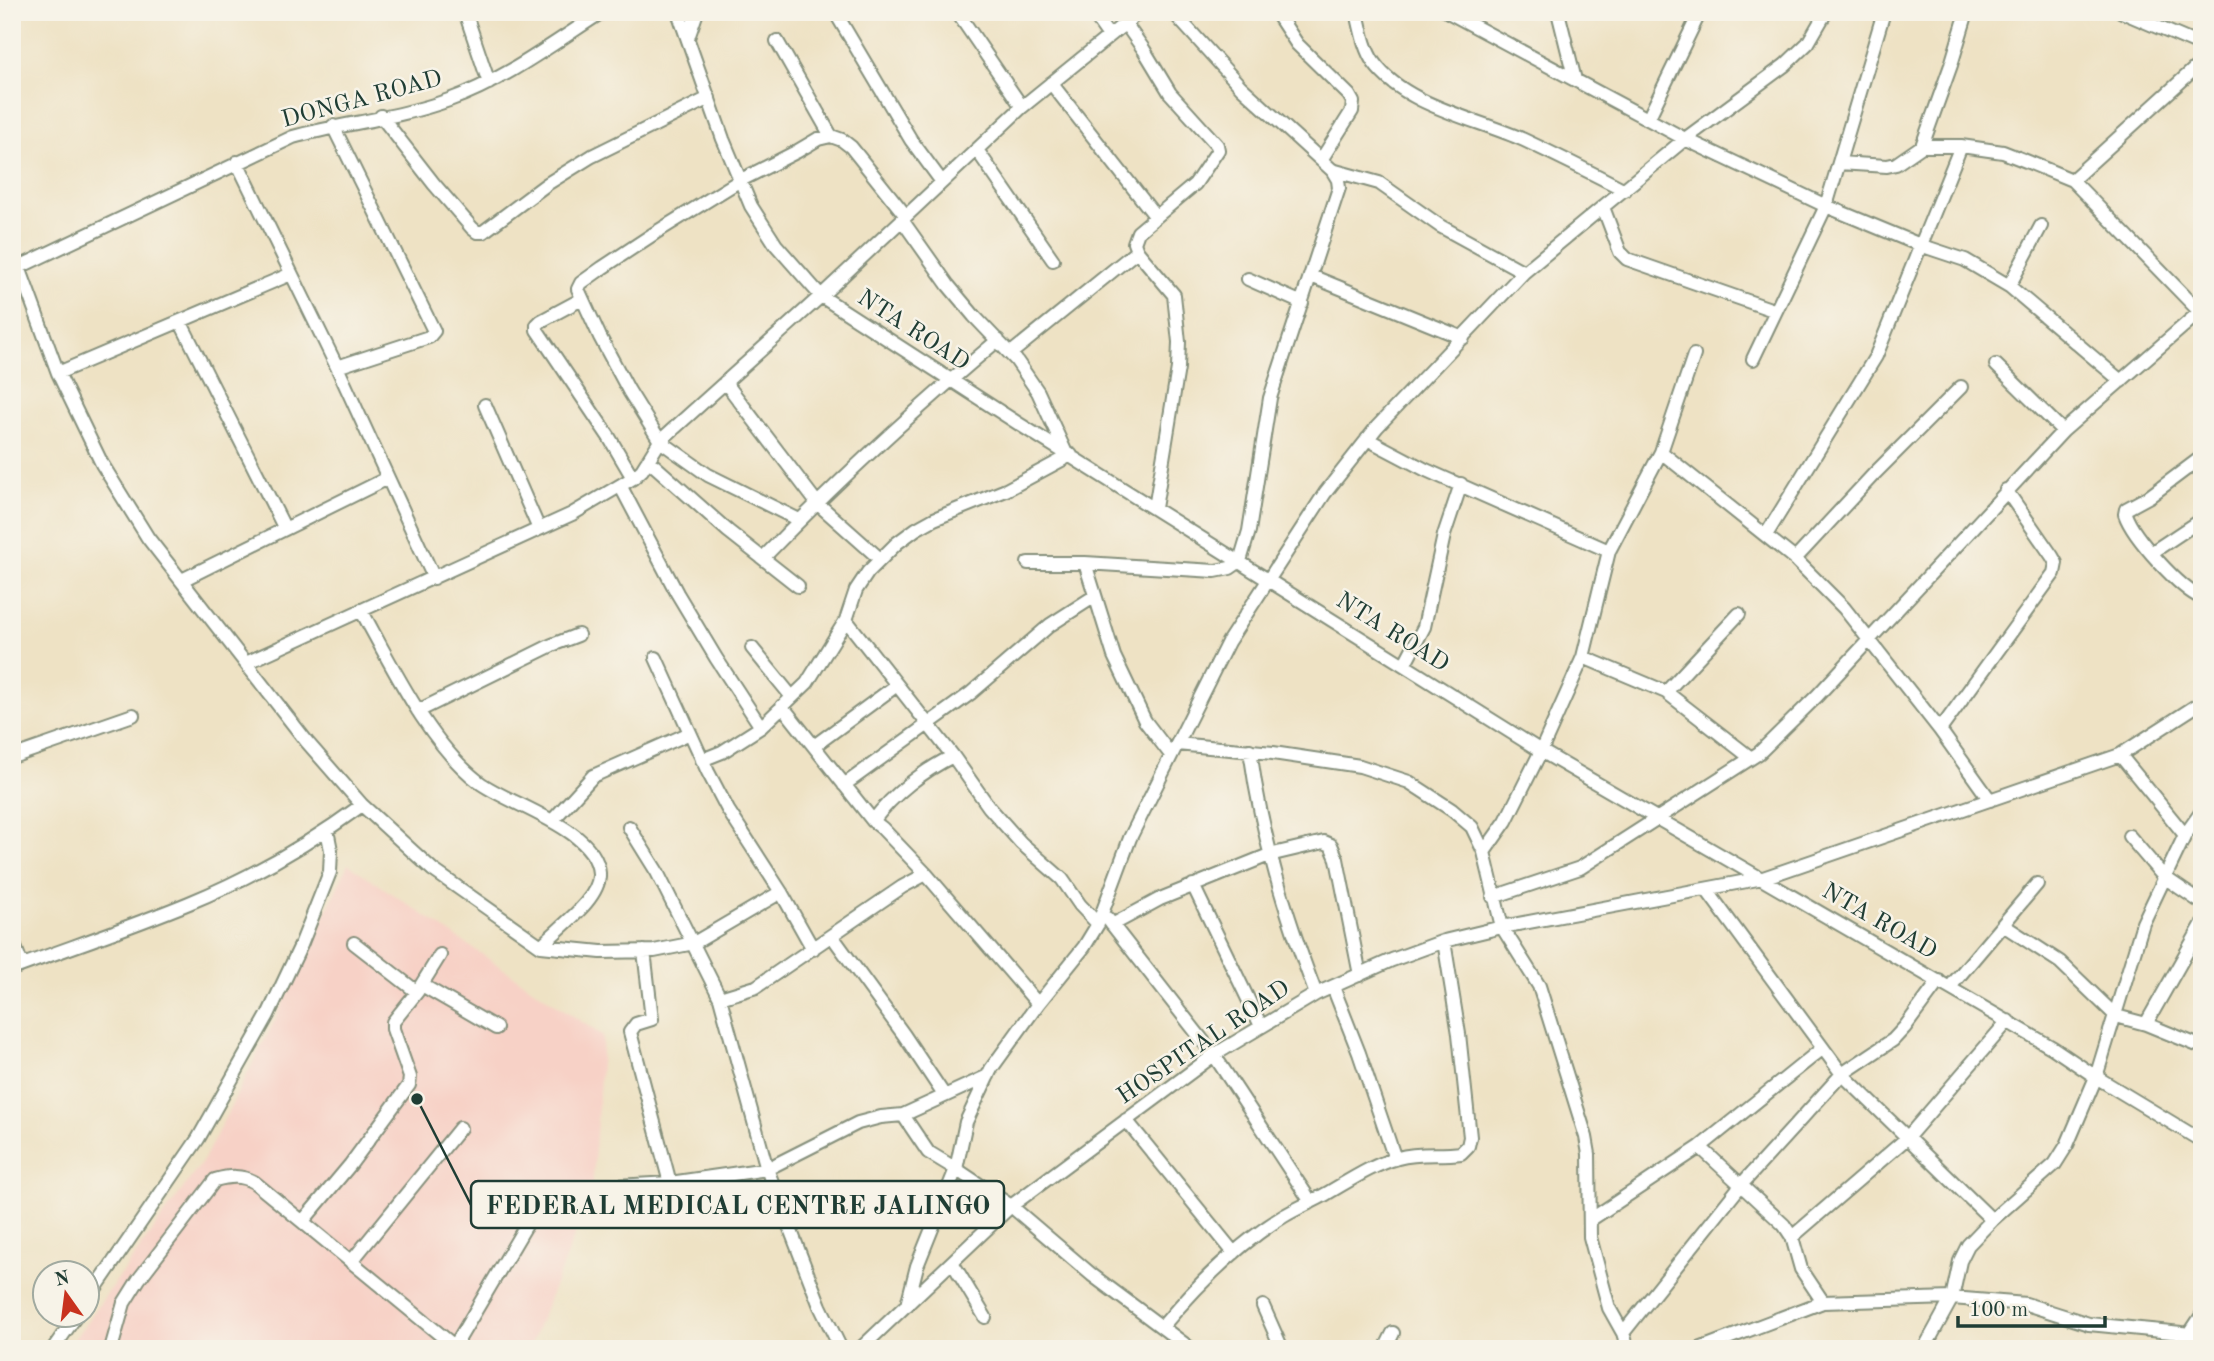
<svg xmlns="http://www.w3.org/2000/svg" width="2214" height="1361" viewBox="0 0 2214 1361" font-family="'Old Standard TT',serif">
  <style>
    .built { fill: #f7d1c6 }
    .lines { fill: none; stroke-linecap: round; stroke-linejoin: round }
    .minor-casing { stroke: #86907c; stroke-width: 16 }
    .minor { stroke: #fff; stroke-width: 12 }
    .labels { text-anchor: middle; dominant-baseline: central; stroke-width: 5; stroke-linejoin: round; paint-order: stroke }
    .street-label { font-size: 24px; fill: #1f3d34; stroke: #f7f3e8 }
    .leader { fill: none; stroke: #1f3d34; stroke-width: 2.5 }
    .callout-dot { fill: #1f3d34; stroke: #f7f3e8; stroke-width: 2.5 }
    .callout { fill: #f7f3e8; stroke: #1f3d34; stroke-width: 2.5 }
    .callout-label { font-size: 26px; text-anchor: middle; font-weight: bold; fill: #1f3d34 }
  </style>
  <rect width="100%" height="100%" fill="#f7f3e8"/>
  <filter id="ink" filterUnits="userSpaceOnUse"><feTurbulence type="fractalNoise" baseFrequency=".0143" numOctaves="2"/><feDisplacementMap in="SourceGraphic" scale="14" xChannelSelector="R" yChannelSelector="G"/><feConvolveMatrix kernelMatrix="1 2 1 2 8 2 1 2 1" color-interpolation-filters="sRGB"/></filter>
  <filter id="wash" filterUnits="userSpaceOnUse"><feTurbulence type="fractalNoise" baseFrequency=".00686" numOctaves="4" result="noise"/><feDisplacementMap in="SourceGraphic" scale="28" xChannelSelector="R" yChannelSelector="G"/><feGaussianBlur stdDeviation="1.57" result="paint"/><feColorMatrix in="noise" values="0 0 0 0 0 0 0 0 0 0 0 0 0 0 0 0 0 1.4 0 .05"/><feComposite in="paint" operator="in"/></filter>
  <g filter="url(#wash)">
    <rect width="100%" height="100%" fill="#eee2c4"/>
    <path class="built" d="M348,864l255,172 -11,156 -63,157h-462l136,-188 87,-171z"/>
  </g>
  <g filter="url(#ink)">
    <g class="lines">
      <defs>
        <path id="minor" d="M465,12l24,71
          M678,12l45,127 28,67 25,39 45,51 198,128 522,327 512,297 43,29 106,64
          M835,12l76,128 31,42
          M957,12l65,95
          M1092,12l17,24
          M1276,12l21,32 52,51 4,7 -1,9 -31,49
          M1357,12c4,17 7,37 17,51 31,43 104,56 150,77 34,16 68,33 101,50
          M1448,12l237,127 141,67 94,39 45,15 44,26 112,95
          M1558,12l17,68
          M2122,12l80,34
          M1125,23l19,27 26,43 47,52 1,5 -23,34 -57,48 -4,11 3,8 37,44 5,47 -1,26 -23,140
          M688,38l9,-26
          M777,41l54,95
          M1051,83l105,134
          M381,116l53,68 38,44 5,4h6l64,-48 45,-28 117,-58
          M1648,119l52,-107
          M333,126l101,205 -5,6 -92,30
          M1922,146l29,-81 16,-53
          M977,150l76,110
          M237,162l100,205 97,211
          M1839,163l48,3 9,-2 26,-18h39l42,6 23,9 46,19 128,132
          M1332,170l47,13 61,43 84,46
          M2072,180l130,-118
          M1603,207l17,45 7,7 149,52
          M902,220l46,65 26,31 42,44 22,32 27,59
          M19,267l39,106 44,91 46,74 159,204 55,63 71,65 108,76 60,6 53,-1 40,-8 87,-51
          M13,270l280,-133c52,-14 106,-19 156,-37 56,-20 103,-56 153,-88
          M1311,276l152,62
          M1248,279l54,24
          M2009,286l32,-60
          M582,299l-41,22 -4,4v5l72,107 24,41
          M180,321l105,208
          M1010,354l127,-103
          M1753,359l73,-153 58,-194
          M1996,365l67,66
          M58,373l233,-99
          M725,382l92,121 63,56
          M485,405l54,124
          M1367,439l59,31 183,81
          M1661,452l134,107 49,49 96,122 50,70
          M2202,457l-52,39 -24,13 -1,5c8,23 55,75 77,84
          M648,460l80,71 70,55
          M621,487l56,106 39,65 45,69 46,-44 39,-63 10,-30 12,-18 29,-29 19,-14 18,-10 72,-29 65,-35
          M799,520l-91,-45 -48,-34 -31,-50 -29,-54 -22,-48 3,-6 21,-15 53,-35 84,-52 57,-29 22,-13 13,-3 11,4 9,7 55,69
          M1766,535l110,-179 85,-210
          M2151,553l51,-34
          M763,558c74,-77 153,-149 235,-218
          M1795,559l79,-85 87,-87
          M1028,563h57l130,8 15,-3 10,-7 9,-30 21,-133 69,-210 -1,-8 -6,-10 -91,-83 -68,-75
          M1085,563l29,93 31,65 26,34
          M182,580l206,-102
          M361,610c30,54 68,134 118,172 30,23 117,46 120,91 2,26 -41,55 -58,73
          M846,620l107,136 36,51 32,36 41,36 18,26 18,19
          M752,648l40,49
          M1583,657l83,35 85,66
          M656,658l52,114 20,38 53,82 32,57
          M246,663l326,-149 61,-36 9,-8 18,-29 161,-145 201,-189 117,-95
          M1404,665l20,-38 20,-92 17,-51
          M1666,692l73,-78
          M782,706l91,115 9,7 44,46 112,130
          M418,711l134,-66 26,-10
          M1940,730l114,-157 2,-10 -4,-7 -46,-66
          M1177,744l96,9 87,13 49,16 43,28 20,17 12,25 18,75 37,59 47,151 3,17 1,83 19,71 14,25 5,16
          M814,746l83,-61
          M1250,750c12,88 35,163 66,244
          M12,757l121,-42
          M702,760l20,-8 39,-25
          M844,785l127,-92 79,-68 45,-29
          M552,821l41,-45 97,-43
          M873,821c20,-27 50,-50 80,-65
          M629,827l28,45 63,126 47,171 53,137 21,43
          M2185,835l17,-24
          M2129,836l35,41 38,26
          M1484,852l22,-31 35,-70 42,-94 26,-106 52,-99 33,-97
          M1193,885l68,141
          M1706,889l136,185 150,146
          M1493,897l87,-29 179,-115 58,-57 246,-265 139,-121
          M1107,918l107,137 97,147
          M1112,925l48,-26 109,-44 55,-13 7,3 6,14 23,116
          M2003,925l57,37 56,54 30,8 56,23
          M832,936l72,99 40,60
          M12,939l10,26
          M354,943l63,49
          M644,951l8,68 -16,5 -6,8 40,151
          M12,969c59,-22 119,-42 177,-66 61,-25 120,-59 173,-98
          M422,985l74,43
          M1333,987l26,66 36,106
          M1950,987l87,-103
          M720,998l36,-11 146,-100 24,-13
          M2146,1024l56,-99
          M903,1115l25,37 28,17 -39,97 -10,39
          M1126,1120l108,133
          M1700,1147l84,78 8,12 9,32 22,33
          M599,1187l71,-4 97,-14 91,-46 23,-6 22,-2 85,-39
          M1590,1220l110,-73 123,-99
          M303,1221l47,-56 59,-80 1,-8 -17,-48v-7l24,-30 23,-37
          M1792,1237l115,-99 101,-117
          M351,1262l109,-134
          M952,1262l33,55
          M88,1299l110,-160 70,-124 33,-70 29,-73 1,-22 -4,-20
          M1263,1306l19,43
          M1162,1327c35,-42 74,-82 122,-111 13,-8 28,-14 42,-22 23,-13 46,-29 72,-36 21,-6 42,-2 63,-5l7,-7 2,-9 -11,-103 -15,-93
          M1623,1333l118,-148 101,-111 51,-34 12,-13 34,-46
          M53,1349l23,-33
          M111,1349l13,-46 15,-24 76,-99c15,-4 26,-5 39,2l200,164
          M453,1349l75,-127
          M860,1349l151,-143 203,-151 102,-61 76,-34 52,-19 58,-14 261,-49 357,-123 82,-53
          M1191,1349l-99,-74 -81,-69 -55,-37 10,-47 25,-53 47,-65 46,-57 14,-23 32,-86 98,-196 97,-149 52,-66 147,-155 161,-133 100,-74 23,-22 18,-31
          M1385,1349l8,-16
          M1699,1349l124,-47 129,-4 74,6 63,20 113,11
          M1924,1349l28,-51 8,-37 8,-16 24,-25 63,-56 12,-19 29,-68 47,-154 42,-88 -65,-80
          M2185,1349l3,-13 14,-21"/>
      </defs>
      <use href="#minor" class="minor-casing"/>
      <use href="#minor" class="minor"/>
    </g>
  </g>
  <g class="labels">
    <g class="street-label">
      <text transform="translate(362 100) rotate(-15)">DONGA ROAD</text>
      <text transform="translate(913 331) rotate(33)">NTA ROAD</text>
      <text transform="translate(1392 633) rotate(32)">NTA ROAD</text>
      <text transform="translate(1879 922) rotate(30)">NTA ROAD</text>
      <text transform="translate(1204 1043) rotate(-34)">HOSPITAL ROAD</text>
    </g>
  </g>
  <path class="leader" d="M417 1099L471 1205"/>
  <circle class="callout-dot" cx="417" cy="1099" r="7"/>
  <rect class="callout" x="471" y="1181" width="533" height="47" rx="7"/>
  <g class="callout-label">
    <text x="738" y="1214">FEDERAL MEDICAL CENTRE JALINGO</text>
  </g>
  <rect width="2214" height="1361" fill="none" stroke="#f7f3e8" stroke-width="42"/>
  <g transform="translate(66 1294) rotate(346)"><circle r="33" fill="#f7f3e8" stroke="#a1aaa0" stroke-width="2"/>
  <path d="M0-5L12 26L0 18L-12 26Z" fill="#c8321e"/>
  <text y="-10" font-size="19" font-weight="bold" text-anchor="middle" fill="#1f3d34">N</text>
  </g>
  <path d="M1958 1316v10h147v-10" fill="none" stroke="#1f3d34" stroke-width="3.5"/>
  <text x="1969" y="1316" font-size="21" fill="#1f3d34" stroke="#f7f3e8" stroke-width="5" paint-order="stroke">100 m</text>
</svg>
